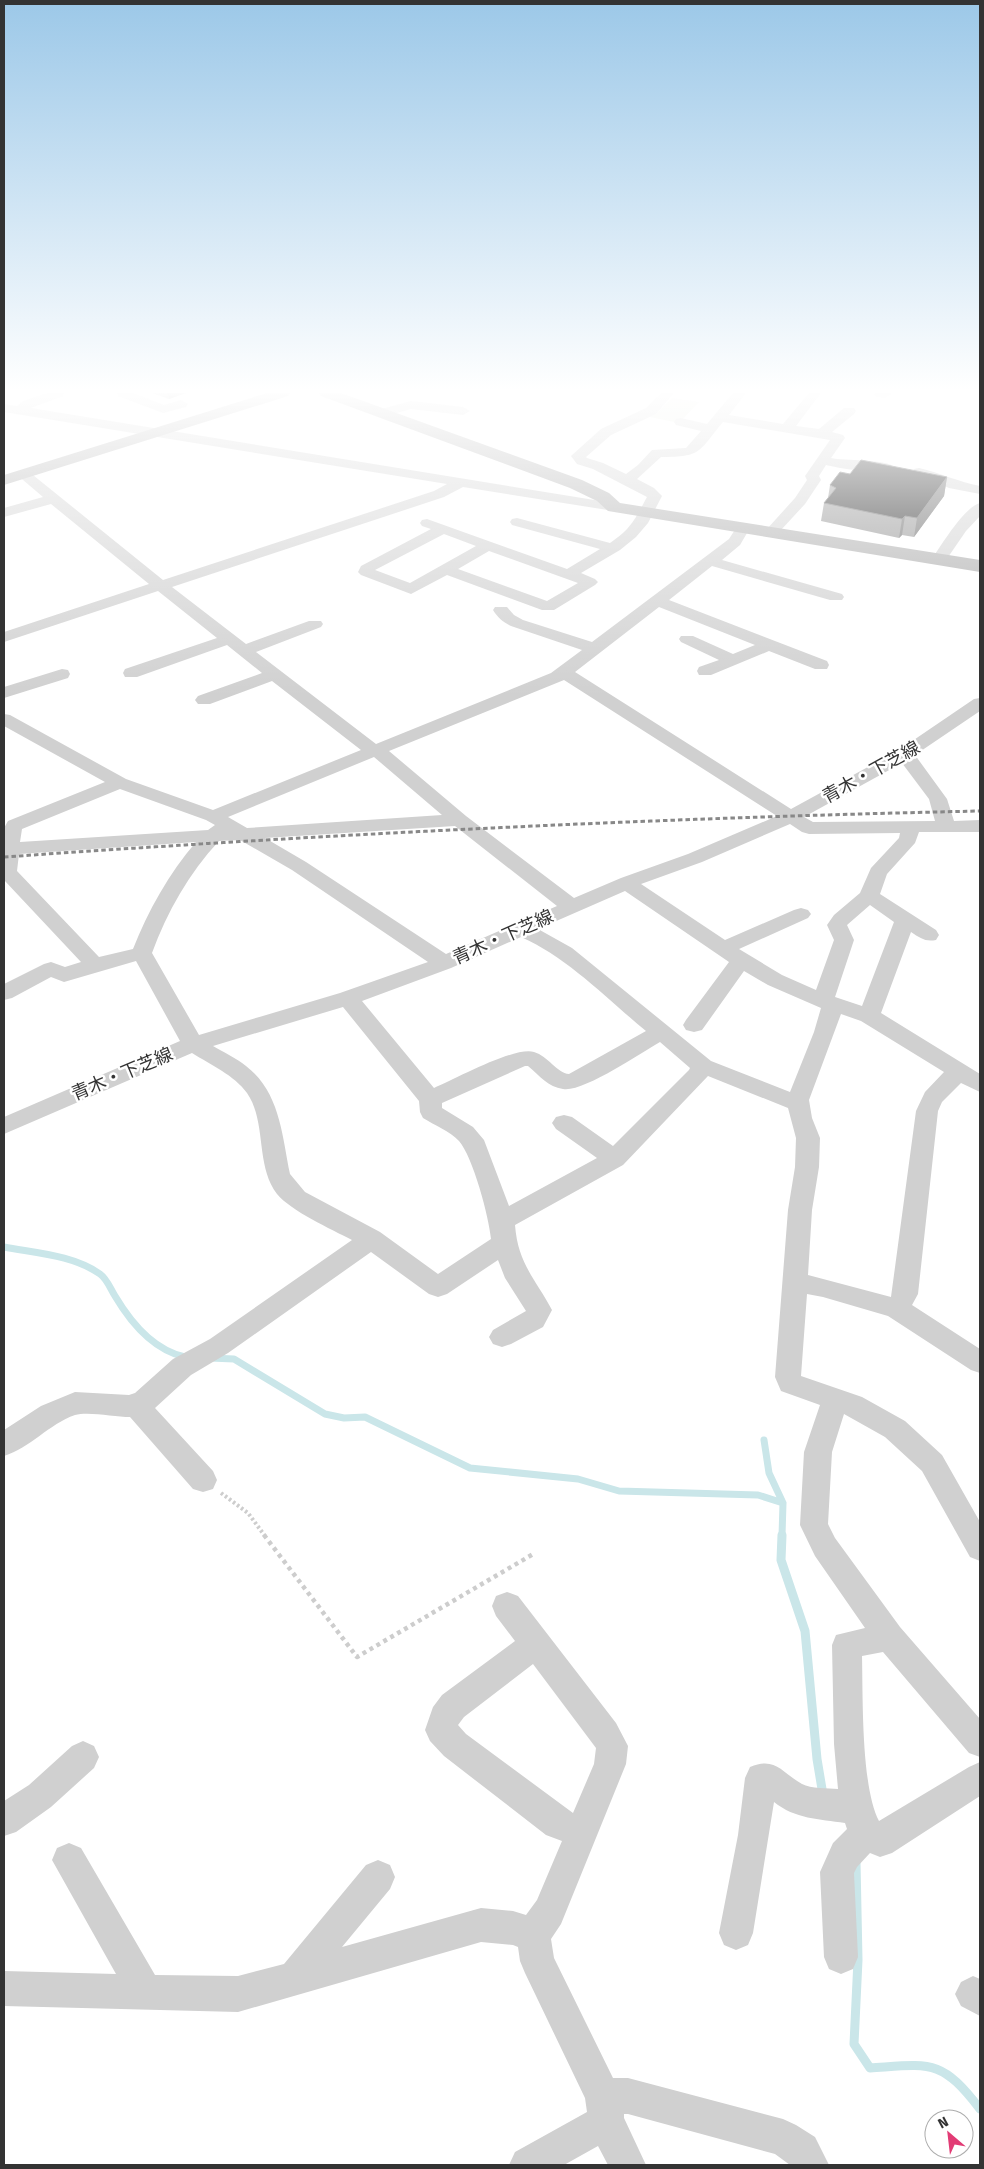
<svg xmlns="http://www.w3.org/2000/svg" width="984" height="2169" viewBox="0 0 984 2169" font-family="'Fira Sans','Noto Sans JP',sans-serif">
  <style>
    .green { fill: #e6eadc }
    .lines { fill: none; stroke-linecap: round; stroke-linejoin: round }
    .stream-far1 { stroke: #cae6e9; stroke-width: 7 }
    .stream { stroke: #cae6e9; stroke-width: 9 }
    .path-far1 { stroke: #cdcdcd; stroke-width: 4; stroke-dasharray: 2.5 2.5; stroke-linecap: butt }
    .path { stroke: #cdcdcd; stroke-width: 4.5; stroke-dasharray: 4 4; stroke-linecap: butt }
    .minor { fill: #d0d0d0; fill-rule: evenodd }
    .major { fill: #ababab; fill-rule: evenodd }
    .rail { stroke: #888; stroke-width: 3; stroke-dasharray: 4.5 3; stroke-linecap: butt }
    .wall { fill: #8c8c8c }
    .shaded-wall { fill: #5f5f5f }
    .building { fill: #1a1a1a; stroke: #5f5f5f }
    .labels { text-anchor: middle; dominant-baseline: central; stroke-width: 5; stroke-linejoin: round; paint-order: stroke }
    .street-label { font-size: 18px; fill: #333; stroke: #fff }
  </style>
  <rect width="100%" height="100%" fill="#fff"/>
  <path class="green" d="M672,398l27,4 -20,21 -29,-6 6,-3z"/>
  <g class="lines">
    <path class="stream-far1" d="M4,1247c31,6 69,8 96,27 7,5 10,14 15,22 16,27 38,54 70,61
      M210,1358l24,1 91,55 19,4 21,-1 105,51 108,11 41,12 139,4 25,8
      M764,1440l5,33 14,30 -1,33"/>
    <path class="stream" d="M782,1535l-1,25 24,71 12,128 6,36
      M856,1862l2,98 -4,84 16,24c60,-4 71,-10 110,41"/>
    <path class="path-far1" d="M221,1493l27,20 17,23"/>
    <path class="path" d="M264,1535l93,122 178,-104"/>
    <path class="minor" d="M47,393h17l-1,3 -32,12 588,96 2,3 -2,3 -5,1 -151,-24 -19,10 -272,90 74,57 63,-23h12l2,3 -2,3 -65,25 120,92 175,-71 31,-23 -71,-24c-8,-4 -13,-8 -18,-16l2,-3h12l7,8 9,5 69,22 137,-103 9,-14h10l2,3 -10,17 -18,15 120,34 2,3 -2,3h-12l-118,-34 -43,34 158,61 2,4 -2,4h-12l-46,-18 -58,24h-12l-2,-4 2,-4 20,-7 -38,-18 -2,-3 2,-3h12l40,18 22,-9 -96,-38 -84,65 216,137 108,-59 75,-51 6,-1v13l-65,44 32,44 7,22 26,-1v12h-61l-4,11 -28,31 -7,20 56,36 3,5 -3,5c-11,2 -16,-2 -25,-8l-30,81 99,61v18l-19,-9 -19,19 -4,9 -20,183 -6,11 68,44v24l-9,-3 -83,-54 -65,-19 -16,-3 -6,82 61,21 43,24 37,34 38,67v39l-10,-4 -48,-86 -37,-34 -41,-23 -12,38 -4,72 7,14 65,89 80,92v38l-11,-4 -86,-101 -21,4c1,41 -1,131 17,165l90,-54 11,-5v34l-88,57 -12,4 -10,-4 -13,14 -3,6 4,84 -5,12 -12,5 -12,-5 -5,-12 -4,-85 13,-29 14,-14 -2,-6c-26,-4 -50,-4 -71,-21l-21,131 -5,12 -12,5 -12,-5 -5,-12 19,-98 7,-57 5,-11c26,-11 32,6 52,17 9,5 26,4 36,5l-4,-45 -2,-99 4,-10 29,-7 -50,-72 -15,-31 4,-73 16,-47 -39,-14 -6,-14 13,-167 7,-43 1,-29 -8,-30 -80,-32 -85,89 -108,60c3,39 20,53 37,85l-9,17 -32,17 -9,3 -9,-3 -4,-7 4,-7 33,-19 -21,-33 -7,-18 -51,34 -9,3 -9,-3 -58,-42 -143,101 -37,22 -36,33 58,63 4,9 -4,9 -10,3 -10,-3 -63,-72c-15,0 -42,-6 -55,-2 -26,9 -45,33 -71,41v-26l37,-24 34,-14 54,3 6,-2 38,-34 37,-20 142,-99c-21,-11 -61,-29 -75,-46 -22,-29 -10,-72 -30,-101 -13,-18 -36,-28 -55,-40l-188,81v-17l176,-76 -44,-80 -72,21 -13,-5 -39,21 -8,2v-16l40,-20 7,-2 14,5 16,-5 -77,-82v-52l4,-7 97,-39 -101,-56v-12l6,1 116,64 87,31 148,-60 -89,-69 -62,23h-12l-3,-4 3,-4 64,-23 -35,-28 -90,32h-12l-2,-4 2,-4 92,-31 -59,-47 -154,51v-10l145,-48 -98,-80 -47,13v-9l39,-11 -27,-23 2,-3h10l135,109 271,-89 13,-7 -443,-72v-8l13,2 6,-5zM564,680l213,136 -89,38 -67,24 -47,20 -108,-82 -77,-65zM374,757l68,58 -195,13 -19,-11zM902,763l27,36 6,22 -122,1 -9,-5zM120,789l86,31 9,5 -7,5 -188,12 2,-13zM790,824l12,8 7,2 91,-1 -1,5 -28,30 -11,25 -26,22 -7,10 7,15 -18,50 -34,-15 -43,-26 69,-31 3,-4 -3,-4 -7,-2 -7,2 -69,30 -84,-56 61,-22zM455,826l102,80 -111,48 -140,-92 -41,-24zM240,840l52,30 136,92 -88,31 -141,42 -47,-82c15,-41 37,-80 67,-112zM196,842c-27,31 -48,69 -63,107l-34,8 -82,-86 2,-17zM625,891l104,71 -43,58 -3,5 3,5 8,2 8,-2 42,-59 24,14 53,23 -7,24 -24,60 -79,-31 -139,-113 -34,-19zM870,905l24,17 -32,84 -27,-9 19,-57 -7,-15zM521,937c46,20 86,62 125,94l-77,43c-12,-1 -21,-18 -35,-22 -19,-6 -79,27 -100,36l-72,-87 89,-33zM343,1007l76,94 1,11 3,6c11,7 27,13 36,23 14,16 30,76 32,98l-53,35 -58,-42 -75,-40 -15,-18c-8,-39 -10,-82 -44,-108 -10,-8 -23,-14 -33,-20zM841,1014l20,7 83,51 -19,20 -9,19 -25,186 -83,-22 4,-65 7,-43 1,-29 -8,-20 -3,-18zM660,1042l30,26 -1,2 -76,76 -41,-29 -8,-2 -8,2 -4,6 4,6 41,29 -88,48 -25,-66 -11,-13 -31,-19v-5l83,-37h3c12,10 20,21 35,23 19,4 78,-36 97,-47z
      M117,393h16l31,12 17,-5 7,4 -2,3 -23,6 -45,-17z
      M661,393h13l-18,21 -45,21 -25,22 1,1 16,5 23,11 12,-9 14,-15 34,-2 15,-17 -25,-6 -2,-3 2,-3 5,-1 26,6 26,-31h13l-17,22 54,9 26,-31h12l-25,33 23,3 25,-21h10l2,3 -2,3 -22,18 11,3 2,3 -14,20c12,3 57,1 63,9 -8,10 -56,1 -68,-2l-7,11 2,4 -16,24 -24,26 -3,6h-10l-2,-3 1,-4 28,-31 12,-18 -2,-4 25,-36 -107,-18c-25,30 -21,35 -62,35l-24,22 17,9 8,8 -14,27 -12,14 -16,13 -39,23 14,6 3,3 -3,3 -41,25h-12l-95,-35 -36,19 -50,-19 -3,-3 3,-6 70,-37 -9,-3 -2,-3 2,-3 5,-1 140,50 33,-20 -88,-24 -2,-3 2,-3 5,-1 93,25c22,-15 25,-24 37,-46l-54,-28 -16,-5 -6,-8 30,-27 45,-21zM444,534l32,12 -66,37 -35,-13zM489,551l89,32 -31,18 -89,-32z
      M874,393h17v1l-6,4 -10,-2z
      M411,401l52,6 7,4 -7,4 -52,-6 -28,8 -7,-4 2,-3z
      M919,468c21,5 40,14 61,18v8l-31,-6 -22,-10 -13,-3 -2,-3 2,-3z
      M980,503v13l-14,15 -22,32h-10l-3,-3c10,-14 33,-53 49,-57z
      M62,669l6,1 2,4 -2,4 -64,20v-11z
      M507,1592l11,4 98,127 12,23 -2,18 -65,160 -10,15 3,19 59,120h15l155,41 13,6 19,12 14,28h-39l-15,-11 -147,-40h-4v4l22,47h-38l-10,-19 -34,19h-55l6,-13 72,-40 -2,-14 -60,-125 -5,-12 -2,-14 -5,-2 -32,-3 -243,70 -234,-6v-35l112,3 -64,-114 5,-12 12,-5 12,5 74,127 83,1 46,-12 82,-99 12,-5 12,5 5,12 -5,12 -48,58 139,-39 32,3 13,4 11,-15 25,-59 -16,-6 -102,-79 -14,-15 -5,-11 8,-23 9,-12 73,-54 -19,-25 -4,-10 4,-10zM533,1664l63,84 -2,16 -21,49 -107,-79 -8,-9 6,-8z
      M83,1741l11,5 5,11 -5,11 -43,39 -35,25 -12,4v-35l25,-16 43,-39z
      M973,1976l7,3v37l-19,-10 -6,-12 6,-12z"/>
    <path class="major" d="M267,393h23l-2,3 -284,89v-10z
      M319,393h22l241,87 27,13 11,10 360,57v12l-372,-61 -11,-10 -27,-13 -249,-92z"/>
    <path class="rail" d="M4,857c325,-23 650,-39 976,-46"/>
  </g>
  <path class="wall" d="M152,393h34l-17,6z
    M850,474l97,3 -3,19 -30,41 -12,-2 -3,3 -78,-17 3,-18 4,-5 2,-13z"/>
  <path class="shaded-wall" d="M168,393h18l-17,6z
    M947,477l-3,19 -30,41 3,-19z
    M905,516l-3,19 -3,3 3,-19z"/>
  <path class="building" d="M861,460l86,17 -30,41 -12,-2 -3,3 -78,-16 12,-15 -6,-3 10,-13 10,2z"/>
  <linearGradient id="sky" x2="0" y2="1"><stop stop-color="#9cc8e8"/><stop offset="0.56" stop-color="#fff"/><stop offset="1" stop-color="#fff" stop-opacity="0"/></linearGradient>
  <rect width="984" height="696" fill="url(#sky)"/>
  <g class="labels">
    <g class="street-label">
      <text transform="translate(871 772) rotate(-29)">青木・下芝線</text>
      <text transform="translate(503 937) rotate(-24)">青木・下芝線</text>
      <text transform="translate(122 1074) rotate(-23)">青木・下芝線</text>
    </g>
  </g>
  <rect width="984" height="2169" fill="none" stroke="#333333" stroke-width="10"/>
  <g transform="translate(949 2134) rotate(332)"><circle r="24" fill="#ffffff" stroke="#adadad"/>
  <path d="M0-4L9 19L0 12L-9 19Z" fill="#e23c75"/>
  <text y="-8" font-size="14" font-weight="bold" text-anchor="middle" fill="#333333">N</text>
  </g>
</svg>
